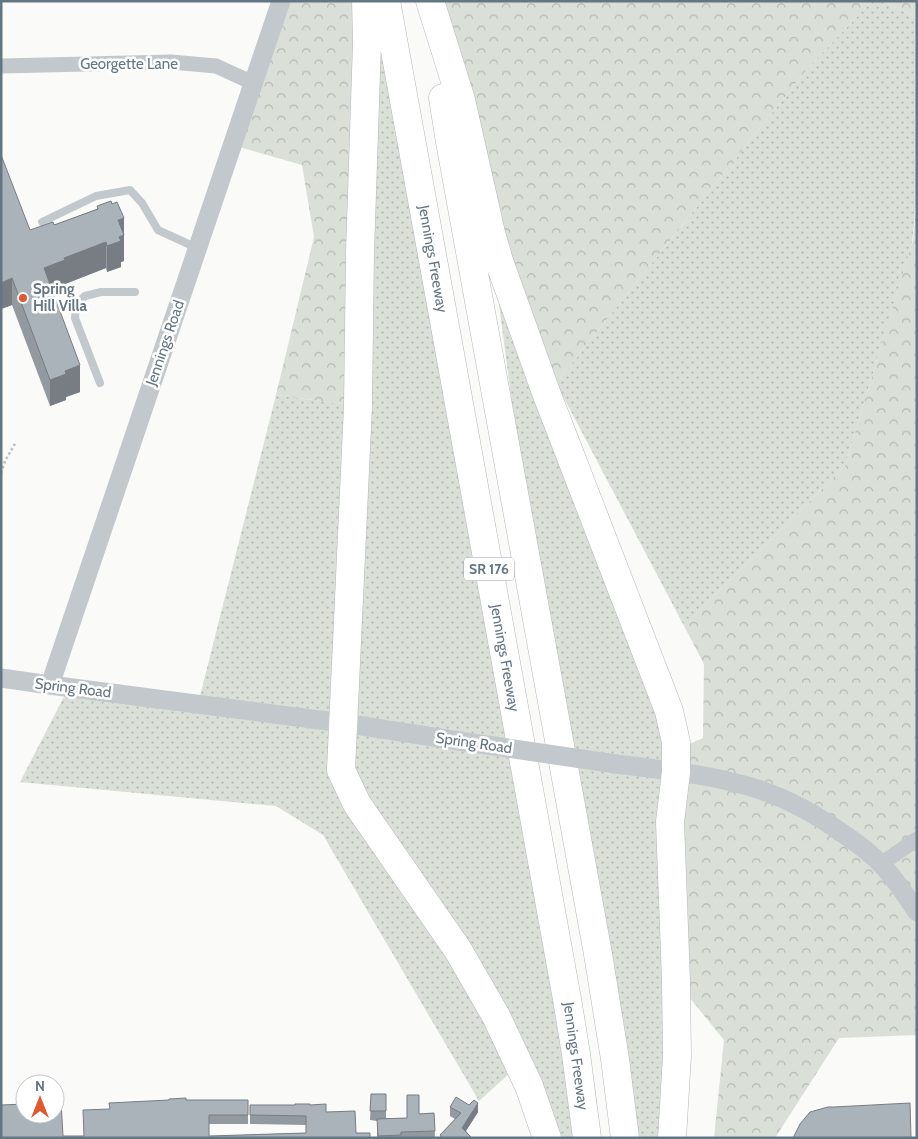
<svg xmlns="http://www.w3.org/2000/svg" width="918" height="1139" viewBox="0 0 918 1139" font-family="Cabin,sans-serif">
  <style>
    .grass { fill: url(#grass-dots) }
    .forest { fill: url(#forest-crowns) }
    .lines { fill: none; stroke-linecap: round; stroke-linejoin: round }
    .motorway-casing { stroke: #b4b9bd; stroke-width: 29 }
    .path { stroke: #bbbfc2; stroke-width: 2.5; stroke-dasharray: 2.5 2.5; stroke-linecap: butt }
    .service { stroke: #c3c8cc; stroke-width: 8 }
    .minor { stroke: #c3c8cc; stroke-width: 15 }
    .tertiary { stroke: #c3c8cc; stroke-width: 19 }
    .motorway { stroke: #fff; stroke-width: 28 }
    .tertiary-bridge { stroke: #c3c8cc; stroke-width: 19 }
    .wall { fill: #929a9f }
    .shaded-wall { fill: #777d82 }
    .building { fill: #aab3b9; stroke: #777d82 }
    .poi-dot { fill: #e4572e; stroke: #fff; stroke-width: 2 }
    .labels { text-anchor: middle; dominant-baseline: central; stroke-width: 5; stroke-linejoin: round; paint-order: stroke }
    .shield { fill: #fff; stroke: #939fa8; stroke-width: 1 }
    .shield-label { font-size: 14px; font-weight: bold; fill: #657683 }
    .street-label { font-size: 15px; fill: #657683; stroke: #fff }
    .poi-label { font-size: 15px; font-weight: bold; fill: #657683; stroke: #fff; text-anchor: start }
  </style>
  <defs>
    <pattern id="grass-dots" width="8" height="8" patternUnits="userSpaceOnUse" patternTransform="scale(1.25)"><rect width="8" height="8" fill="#dadfd7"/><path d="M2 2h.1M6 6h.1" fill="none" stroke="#b4b9b4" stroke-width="1.8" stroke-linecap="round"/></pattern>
    <pattern id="forest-crowns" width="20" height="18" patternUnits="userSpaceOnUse" patternTransform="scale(1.25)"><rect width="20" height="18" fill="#dadfd7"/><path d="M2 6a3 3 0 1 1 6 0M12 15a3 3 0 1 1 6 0" fill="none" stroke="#b4b9b4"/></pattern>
  </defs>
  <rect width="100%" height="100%" fill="#fafaf8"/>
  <path class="grass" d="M872,1h9l36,16v175l-5,52 -67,222 -161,160 -128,-243 252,-315z
    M367,43l28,6 192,1089h-40l-28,-73 -40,36 -156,-266 -47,-29 -256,-24 49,-95 129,17 78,-309 82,11z
    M498,297l146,368 21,77v396h-40l-75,-445z"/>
  <path class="forest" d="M281,1h85l-8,405 -82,-11 38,-158 -12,-72 -70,-20z
    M430,1h442l-64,67 -252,315 -44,-86z
    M881,1h36v16z
    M917,197v838l-78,3 -64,100h-61l10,-98 -48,-59v-231l27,-12 1,-74 -20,-38 161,-160 68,-226z"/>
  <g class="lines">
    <defs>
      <path id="motorway" d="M366,1l1,42 -7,210 -2,153 -17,364 16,34 101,146 38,66 33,70 18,52
        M386,1l181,998 9,55 11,84
        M430,1l31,99 30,133 8,28 48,134 122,316 7,31v30l-6,50 6,159 1,75 -5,82
        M443,98l7,44 148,812 17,105 10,79"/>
    </defs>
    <use href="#motorway" class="motorway-casing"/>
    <path class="path" d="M1,473l4,-12 11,-19"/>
    <path class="service" d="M42,222l54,-26 34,-6 12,13 16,27 39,18
      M100,383l-25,-65 1,-14 9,-8 16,-4h34"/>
    <path class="minor" d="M1,66l170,-4 45,4 37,17
      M881,864l36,-25"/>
    <path class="tertiary" d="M1,678l49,7 293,38 116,18
      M50,685l231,-684
      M616,764c40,5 81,9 120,19 40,9 76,28 109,52 12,8 25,18 36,29 14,14 25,32 36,48"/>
    <use href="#motorway" class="motorway"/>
    <path class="tertiary-bridge" d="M459,741l157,23"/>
  </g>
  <path class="wall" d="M97,206l27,55 -3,1v5l-14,5 -1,-4 -41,16v3l-12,4 27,101 -14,5v3l-16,6 -38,-101 -11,4 29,-79 24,-5 43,-16z
    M371,1094h15v24h21l12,-4 15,-1 1,25h-58v-17l-7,-1z
    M186,1100h62v24h-39v12l97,-3v-8l-56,-1v-19h60l16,7 30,21 14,5 -307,-2h20l27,-27z
    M450,1107l28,5 -12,19 6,7h-32v-3l15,-16 -5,-3z"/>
  <path class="shaded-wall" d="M124,218v43l-3,1v5l-14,5v-26l11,-26z
    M106,242v26l-41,16v3l-21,7v-26l20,-10z
    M12,278v27l-11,4v-26z
    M80,365v27l-14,5v3l-16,6v-26l15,-9z
    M478,1103v9l-16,25v-9z"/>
  <path class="building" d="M1,155l29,75 23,-8 1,3 44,-16 -1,-3 14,-5 1,3 5,-2 7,16 -6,2 6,15 -5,2 2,4 -14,5 -1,-4 -42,16 1,2 -21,8 36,97 -15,6 1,3 -16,6 -38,-102 -11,5z
    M371,1094h15v17h-16z
    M407,1095h12v19l15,-1 1,18 -34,1v3l-23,1 -1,-17 30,-1z
    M456,1097l13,8 5,-5 4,3 -16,25 10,10h-30l-2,-3 21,-22 -11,-6z
    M186,1098v2h62v15h-39v21l97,-3v-17l-56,-1v-10h45v-1h15v1l16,-1v8l29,-1 1,22h14v5h-369v-33l24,-1v10h30v-13h6l2,35h21l-1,-26 27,-1 -1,-6 60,-3v-1z
    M910,1103l1,35h-118l7,-14 10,-12 18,-5h6z"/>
  <circle class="poi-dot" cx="23" cy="298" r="5"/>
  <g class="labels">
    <rect class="shield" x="464" y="557.5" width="50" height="23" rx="4"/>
    <g class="shield-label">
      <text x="489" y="569">SR 176</text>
    </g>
    <g class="street-label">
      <text x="129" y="64">Georgette Lane</text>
      <text transform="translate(433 259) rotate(80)">Jennings Freeway</text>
      <text transform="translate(165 343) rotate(-71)">Jennings Road</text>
      <text transform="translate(505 658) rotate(80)">Jennings Freeway</text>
      <text transform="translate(73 688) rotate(7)">Spring Road</text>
      <text transform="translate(474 743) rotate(8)">Spring Road</text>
      <text transform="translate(576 1056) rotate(82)">Jennings Freeway</text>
    </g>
    <g class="poi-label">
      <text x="33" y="289">Spring<tspan x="33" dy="17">Hill Villa</tspan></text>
    </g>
  </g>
  <rect width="918" height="1139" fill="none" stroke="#657683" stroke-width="5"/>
  <g transform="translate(40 1099)"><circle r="24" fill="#ffffff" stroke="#c1c8cd"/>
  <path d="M0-4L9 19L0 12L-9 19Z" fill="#e4572e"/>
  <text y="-8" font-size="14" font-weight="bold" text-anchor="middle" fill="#657683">N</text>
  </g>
</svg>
